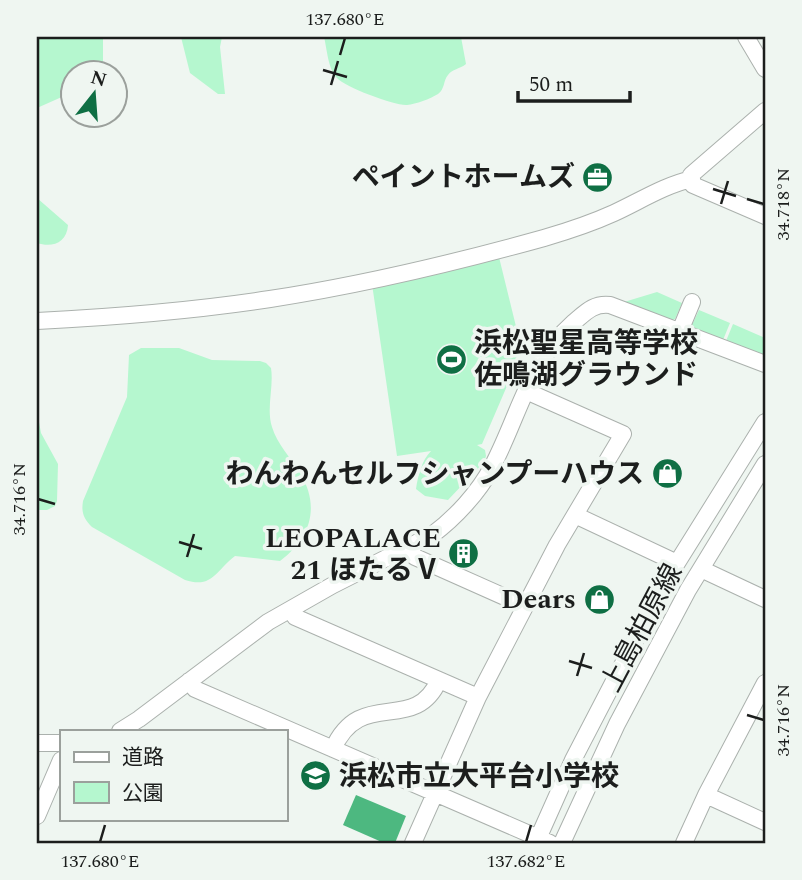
<svg xmlns="http://www.w3.org/2000/svg" width="802" height="880" viewBox="0 0 802 880" font-family="Spectral,'Noto Sans JP',serif">
  <style>
    .green { fill: #b5f7cf }
    .water { fill: #4db880 }
    .lines { fill: none; stroke-linecap: round; stroke-linejoin: round }
    .minor-casing { stroke: #abb1ad; stroke-width: 18 }
    .minor { stroke: #fff; stroke-width: 16 }
    .ticks { fill: none; stroke: #1c1e1d; stroke-width: 2.5 }
    .labels { text-anchor: middle; dominant-baseline: central; stroke-width: 7; stroke-linejoin: round; paint-order: stroke }
    .poi-label { font-size: 28px; font-weight: bold; fill: #1c1e1d; stroke: #eff6f1; text-anchor: end }
    .street-label { font-size: 28px; fill: #1c1e1d; stroke: #eff6f1 }
    .neatline { fill: none; stroke: #1c1e1d; stroke-width: 2.5 }
    .ticks-label { font-size: 18px; text-anchor: middle; fill: #1c1e1d }
  </style>
  <rect width="100%" height="100%" fill="#eff6f1"/>
  <path class="green" d="M37,37h66v36l-29,1 -1,18 -36,16z
    M181,37h41l-2,10 5,47h-7l-28,-21z
    M324,37h137l5,27c-6,5 -14,5 -18,11 -5,6 -3,14 -10,19 -8,5 -22,10 -31,11 -12,1 -62,-18 -70,-27 -9,-9 -10,-29 -13,-41z
    M37,198l31,27c-1,18 -16,23 -31,18z
    M498,253l24,98 -40,93 -5,1 8,5 1,6 -2,6 -36,38 -23,-4 -9,-7c2,-14 6,-29 15,-38l-34,5 -25,-172z
    M657,292l25,11 -7,16 -3,1 -48,-18z
    M699,310l31,13 -7,17 -30,-12 -1,-3z
    M733,324l32,14v18l-39,-15z
    M141,348h38l33,12 48,1 6,2 5,5c3,19 -5,40 1,59 5,17 19,31 28,46 21,34 10,66 -20,88l-45,-5c-19,14 -22,33 -50,24l-93,-53c-8,-8 -11,-14 -9,-26l44,-104 2,-42z
    M37,411l4,22 17,31 -1,37 -2,5 -8,4h-10z"/>
  <path class="water" d="M356,795l50,21 -11,27h-11l-41,-18z"/>
  <g class="lines">
    <defs>
      <path id="minor" d="M746,37l19,32
        M765,111l-74,64 2,10 72,31
        M37,321c78,-4 155,-10 233,-22 92,-14 184,-36 274,-61 24,-7 48,-15 70,-25 26,-12 51,-28 78,-34
        M680,331l12,-29
        M575,515l102,48
        M409,547l6,10 110,49
        M701,569l64,30
        M291,609l4,8 183,80
        M189,681l6,8 355,154
        M120,731l19,-12 129,-97 65,-37 99,-50c23,-17 47,-43 60,-68 27,-51 36,-104 81,-144 12,-10 20,-20 37,-18l155,59
        M37,743h24
        M333,749c28,-63 81,-13 106,-69
        M706,795l59,27
        M37,816l24,-56
        M413,843l65,-146 79,-152 66,-111 -97,-43
        M536,843l37,-83 94,-181 98,-157
        M562,843l55,-119 71,-134 77,-126
        M684,843l22,-48 59,-112"/>
    </defs>
    <use href="#minor" class="minor-casing"/>
    <use href="#minor" class="minor"/>
  </g>
  <path class="ticks" d="M340,55l5,-17M323,70l24,7M331,85l7,-24M713,189l23,7M747,199l17,5M721,204l7,-23M38,499l17,5M179,542l23,7M187,557l7,-23M569,661l23,7M577,676l7,-23M747,715l17,5M100,842l5,-17M526,842l5,-17"/>
  <defs>
    <symbol id="office-disc" viewBox="-11 -11 22 22"><circle r="9.5" fill="#0f6f44" stroke="#eff6f1"/><path d="M-6-3h4V-5.5h4V-3h4V5H-6ZM-1-4.5V-3h2v-1.5ZM-6 0V1H6V0Z" fill="#fff"/></symbol>
    <symbol id="stadium-disc" viewBox="-11 -11 22 22"><circle r="9.5" fill="#0f6f44" stroke="#eff6f1"/><path d="M0-5a6.5 5 0 1 0 0 10a6.5 5 0 1 0 0-10ZM-3.5-1.8h7v3.6h-7Z" fill="#fff"/></symbol>
    <symbol id="shop-disc" viewBox="-11 -11 22 22"><circle r="9.5" fill="#0f6f44" stroke="#eff6f1"/><path d="M-5-2.5h2.3a2.7 3.5 0 0 1 5.4 0H5L5.5 6h-11ZM-1.5-2.5h3a1.5 2.3 0 0 0-3 0Z" fill="#fff"/></symbol>
    <symbol id="building-disc" viewBox="-11 -11 22 22"><circle r="9.5" fill="#0f6f44" stroke="#eff6f1"/><path d="M-4-6H4V6H1V3H-1V6H-4ZM-2.5-4.3h1.7v1.8h-1.7ZM.8-4.3h1.7v1.8H.8ZM-2.5-1h1.7V.8h-1.7ZM.8-1h1.7V.8H.8Z" fill="#fff"/></symbol>
    <symbol id="school-disc" viewBox="-11 -11 22 22"><circle r="9.5" fill="#0f6f44" stroke="#eff6f1"/><path d="M0-5L7-2L0 1L-7-2ZM-4 1L0 2.5L4 1V4Q0 6-4 4Z" fill="#fff"/></symbol>
  </defs>
  <g fill-rule="evenodd">
    <use href="#office-disc" x="580" y="160" width="35" height="35"/>
    <use href="#stadium-disc" x="434" y="342" width="35" height="35"/>
    <use href="#shop-disc" x="650" y="456" width="35" height="35"/>
    <use href="#building-disc" x="446" y="536" width="35" height="35"/>
    <use href="#shop-disc" x="582" y="582" width="35" height="35"/>
    <use href="#school-disc" x="298" y="758" width="35" height="35"/>
  </g>
  <g class="labels">
    <g class="poi-label">
      <text x="575" y="177">ペイントホームズ</text>
      <text x="474" y="343" text-anchor="start">浜松聖星高等学校<tspan x="474" dy="32">佐鳴湖グラウンド</tspan></text>
      <text x="644" y="474">わんわんセルフシャンプーハウス</text>
      <text x="441" y="538">LEOPALACE<tspan x="441" dy="32">21 ほたるⅤ</tspan></text>
      <text x="576" y="599">Dears</text>
      <text x="339" y="776" text-anchor="start">浜松市立大平台小学校</text>
    </g>
    <g class="street-label">
      <text transform="translate(642 628) rotate(-62)">上島柏原線</text>
    </g>
  </g>
  <rect width="802" height="880" fill="none" stroke="#eff6f1" stroke-width="77"/>
  <rect x="60" y="730" width="228" height="91" fill="#eff6f1" stroke="#9ba09c" stroke-width="2"/>
  <rect x="74" y="752" width="35" height="10" fill="#ffffff" stroke="#9ba09c" stroke-width="2"/>
  <text x="122" y="764" font-size="21" fill="#1c1e1d">道路</text>
  <rect x="74" y="782" width="35" height="21" fill="#b5f7cf" stroke="#9ba09c" stroke-width="2"/>
  <text x="122" y="800" font-size="21" fill="#1c1e1d">公園</text>
  <g transform="translate(94 94) rotate(17)"><circle r="33" fill="#eff6f1" stroke="#9ba09c" stroke-width="2"/>
  <path d="M0-5L12 26L0 18L-12 26Z" fill="#0f6f44"/>
  <text y="-10" font-size="19" font-weight="bold" text-anchor="middle" fill="#1c1e1d">N</text>
  </g>
  <path d="M518 91v10h112v-10" fill="none" stroke="#1c1e1d" stroke-width="3.5"/>
  <text x="529" y="91" font-size="21" fill="#1c1e1d" stroke="#eff6f1" stroke-width="5" paint-order="stroke">50 m</text>
  <rect x="38" y="38" width="726" height="804" class="neatline"/>
  <g class="ticks-label">
    <text x="345" y="25">137.680°E</text>
    <text transform="translate(783 204) rotate(-90)" y="6">34.718°N</text>
    <text transform="translate(19 499) rotate(-90)" y="6">34.716°N</text>
    <text transform="translate(783 720) rotate(-90)" y="6">34.716°N</text>
    <text x="100" y="867">137.680°E</text>
    <text x="526" y="867">137.682°E</text>
  </g>
</svg>
